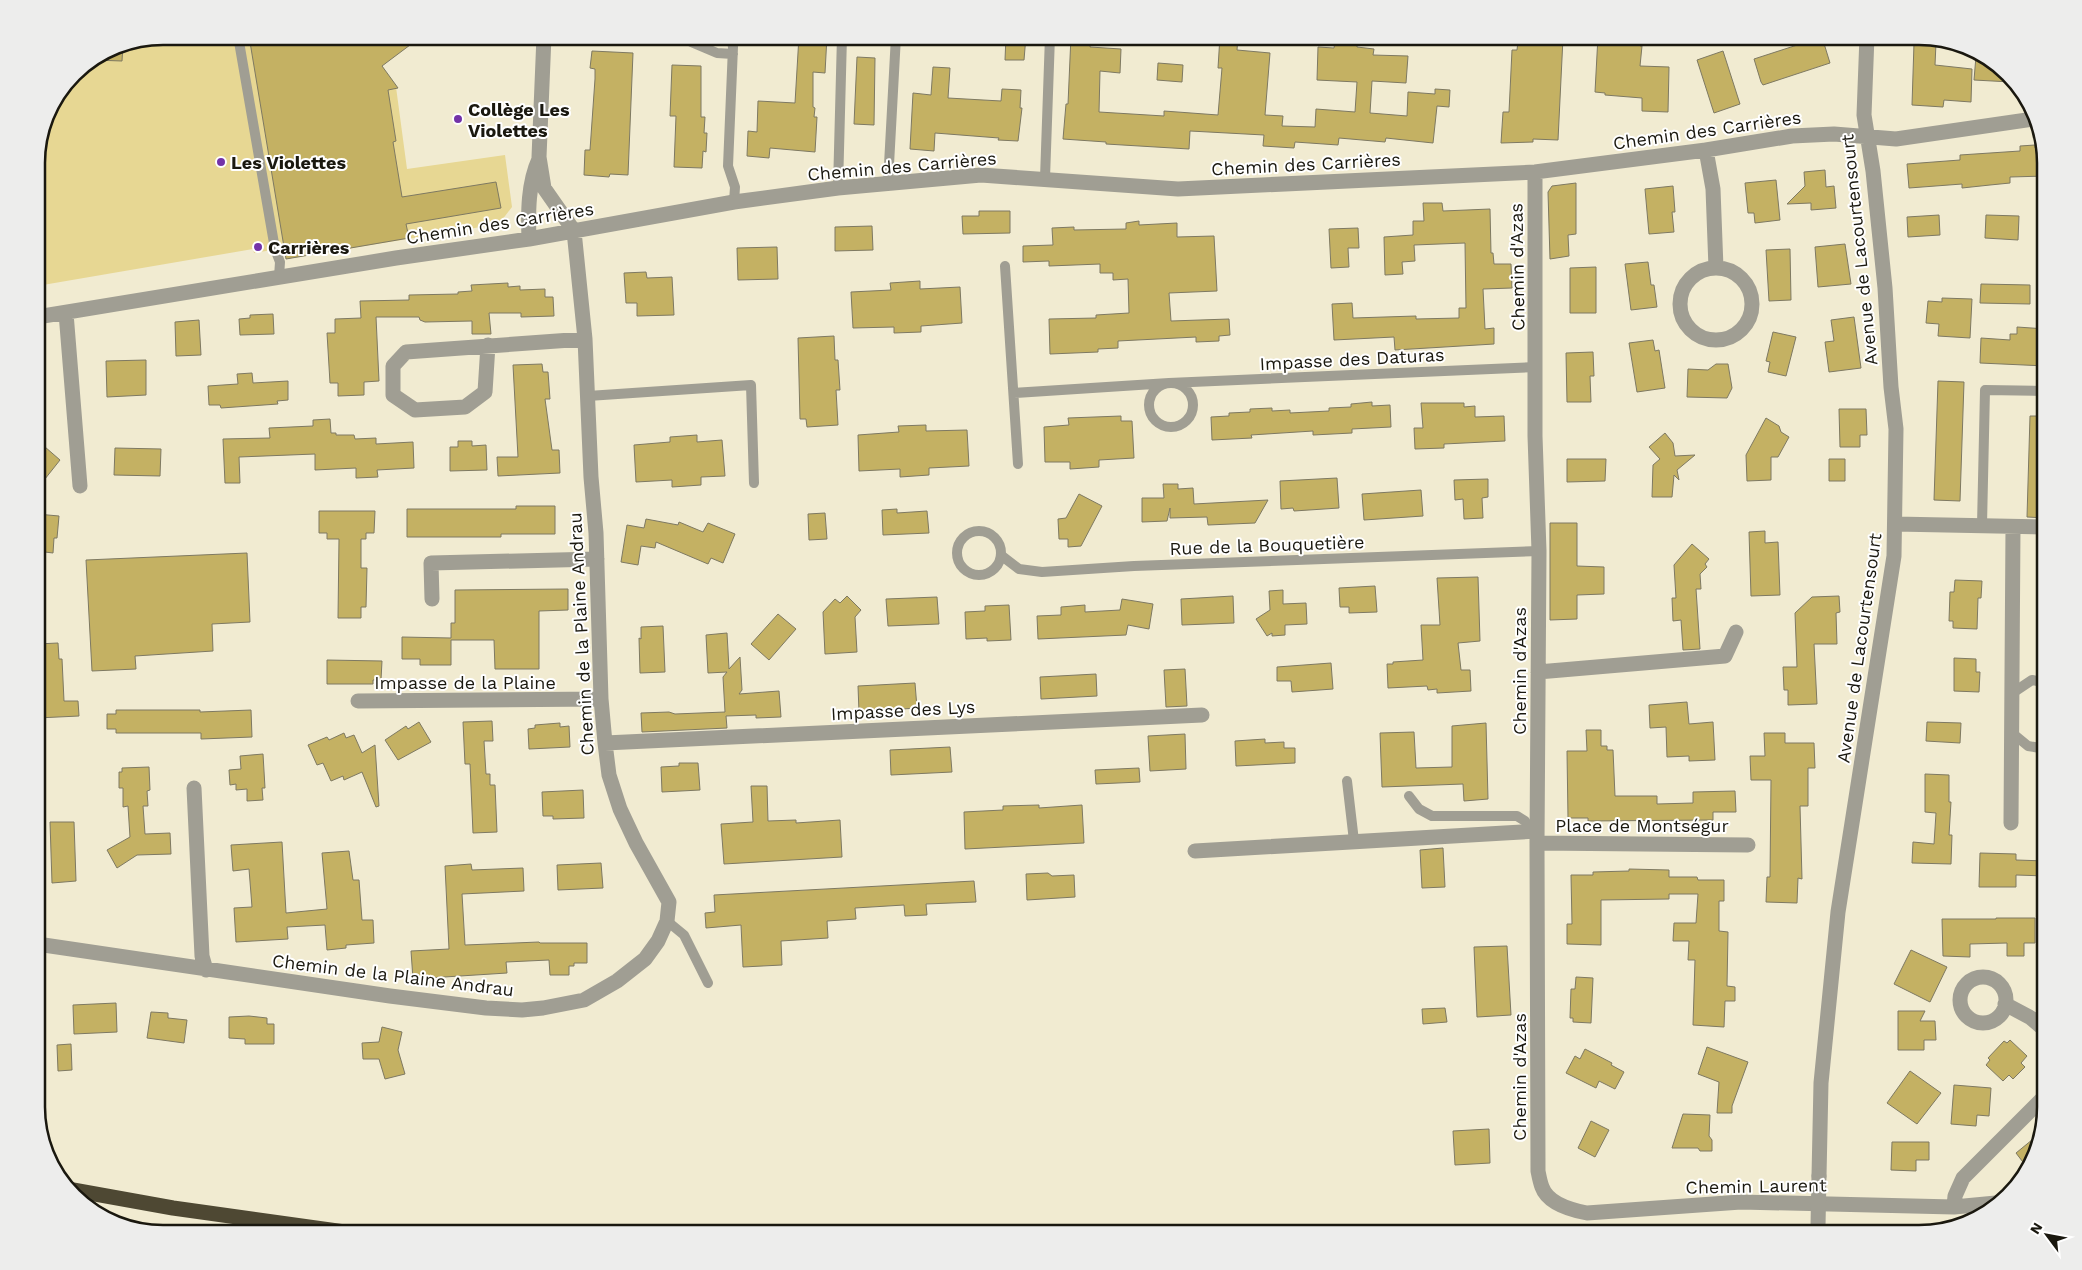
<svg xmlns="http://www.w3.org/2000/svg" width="2082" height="1270" viewBox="0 0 2082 1270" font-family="'Work Sans',sans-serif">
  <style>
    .green { fill: #e7d793 }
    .building { fill: #c4b163; stroke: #7e7962 }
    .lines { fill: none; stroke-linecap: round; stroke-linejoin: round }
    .lane { stroke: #a09e93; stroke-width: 10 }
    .street { stroke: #a09e93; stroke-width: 15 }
    .highway { stroke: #4e4833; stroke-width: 15 }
    .street-bridge { stroke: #a09e93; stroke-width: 15 }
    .poi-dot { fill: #7333a8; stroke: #fff; stroke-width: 2 }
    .labels { text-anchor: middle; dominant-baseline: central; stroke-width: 4; stroke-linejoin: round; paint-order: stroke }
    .poi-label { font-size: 18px; font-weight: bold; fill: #1a180f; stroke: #fff; text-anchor: start }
    .street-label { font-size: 18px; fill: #1a180f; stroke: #fff }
    .rim { fill: none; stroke: #1a180f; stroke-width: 2.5 }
  </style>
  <rect width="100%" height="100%" fill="#f1ebd1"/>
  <path class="green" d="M163,36h196l37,51 11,82 98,-14 7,52 -13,17 -213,35 -2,-11 -30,5 -1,-4 -216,37v-131l9,-41 28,-41 41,-27z"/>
  <path class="building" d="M249,36h173l-40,30 16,22 -10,2 8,51 -3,1 9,55 94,-15 5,26 -95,16 3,14 -123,21z
    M799,36h28l-2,37 -12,-1v35l2,1 -1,9h3l-2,35 -45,-4 -1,10 -22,-2 1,-25 9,1 1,-31 37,2z
    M1006,36h20l-2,24h-19z
    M1071,36h20l-1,11 31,2 -1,24 -20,-2 -1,41 65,4v-5l54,4 4,-47h-4l2,-32h18l-1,14 33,3 -5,62 18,1 -1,10 33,1 1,-18 39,3 2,-30 -40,-2 1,-33 16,1 1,-6 22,3v2l17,2 -1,6 35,1 -2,27 -34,-2 -2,32 37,3 1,-24 27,2v-5l15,1 -1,17 -12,-1 -4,37 -47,-5 -1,4 -46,-4 -1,7 -43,-3 -1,6 -31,-2 1,-11 -74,-4 -1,18 -83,-5v-2l-43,-3 3,-35h2z
    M1598,36h43l-1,10h2l-2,20 29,1 -1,45 -26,-1v-13l-37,-3v-2l-10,-1z
    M1822,37l8,26 -67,22 -2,-3 -7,-23z
    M1553,38h10l-5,102 -25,-1v3l-32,1 2,-31h6l3,-62h5l1,-9z
    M1914,43h22l-1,22 37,4 -1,33 -27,-2 -1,7 -31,-2z
    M123,44l-1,17 -28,-1 21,-14z
    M592,51l41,2 -5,122 -18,-1 -1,3 -25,-2 1,-25h5l5,-71v-10l-5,-1z
    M1723,51l17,53 -26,9 -17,-53z
    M1976,56l10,1 25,25 -37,-2z
    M857,57l18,1 -1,67 -20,-1z
    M1158,63l25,2 -1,17 -25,-2z
    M672,65l29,1v51h4l-1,16h3l-1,19 -3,-1 -1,17 -28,-1 2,-51h-6z
    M933,67l17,1 -2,30 53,3 1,-12 19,1 -1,18h2l-4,33 -20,-1 1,-2 -64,-5 -1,18 -24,-2 3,-56 18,2z
    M2035,145v3h8l2,7 1,21 -36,1v6l-20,2 -28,3v-4l-53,4 -2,-24 53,-4v-5l60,-4v-5z
    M1825,170l1,17 8,-1 2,22 -25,2v-7l-24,1 18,-18 -1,-14z
    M1776,180l4,40 -25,3 -1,-10h-6l-3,-30z
    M1576,183v51l-8,1 1,21 -19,3 -2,-67 4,-6z
    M1673,186l2,26h-3l2,20 -25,2 -4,-45z
    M1423,203h19l1,8 47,-2 1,44h2l1,11h17l1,24 -29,1 2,40 9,-1v16l-99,6 -1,-13 -60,3 -2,-36 20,-1 1,15 63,-2v3l43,-1v-10h7l-1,-65 -51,2 1,16 -13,1 1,12 -18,1 -1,-38 29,-2v-14h11z
    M979,211h31v22l-47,1 -1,-18h17z
    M1939,215l1,20 -32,2 -1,-20z
    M1986,215l33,1 -1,24 -33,-2z
    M1139,221v4l38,-2v14l37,-1 3,55 -48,2 2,28 58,-2 1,16 -11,1v5l-23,1v-5l-78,4v7l-20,1v3l-48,2 -1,-35 47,-1v-3l33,-2 -1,-34 -15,1v-7h-13v-9l-51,2v-5l-26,1v-16l30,-1 -1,-17 22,-1v3l52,-1v-6z
    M872,226l1,24 -38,1v-24z
    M1358,228l1,20h-11l1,19 -18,1 -2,-39z
    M1845,244l6,40 -33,3 -3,-40z
    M777,247l1,32 -40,1 -1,-32z
    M1790,249l1,51 -22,1 -3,-51z
    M1648,262l3,23h3l3,22 -26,3 -6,-46z
    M1596,267v46h-26v-45z
    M646,272l1,6 25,-1 2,38 -37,1v-13h-11l-2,-30z
    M920,281v8l40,-2 2,36 -41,3v6l-27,1v-6l-41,1 -2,-36 40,-2 -1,-7z
    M508,283v4l12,-1v4l25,-1v8h8l1,19 -33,1v-4h-32l2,21h-19v-13l-47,1 -5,-2 -1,-3h-43l3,64 -15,1v13l-26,1v-13h-8l-3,-50h8v-14l26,-1 -1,-17 49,-1v-5l49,-1v-2l14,-1 -1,-6z
    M1981,284l49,1v19l-50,-1z
    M1942,298l30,1 -2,39 -32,-2 1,-12 -13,-1 2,-22 14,1z
    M273,314l1,20 -34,1 -1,-16 11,-1v-3z
    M1854,317l7,51 -32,4 -4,-30 9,-1 -3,-21z
    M199,320l2,35 -25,1 -1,-34z
    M2017,327l29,2v37l-66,-3 1,-25 29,2v-6h7z
    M1773,332l23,5 -10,39 -18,-4 2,-10 -4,-1z
    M834,336l1,24h3l2,30h-4l2,35 -31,2 -1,-8h-6l-2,-81z
    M1653,340l2,11 4,-1 6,38 -28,4 -8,-49z
    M1593,352l1,24h-4l1,26h-24l-1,-49z
    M146,360v35l-39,2 -1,-36z
    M542,364l1,8h5l2,27h-5l7,51h7l1,23 -62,3 -1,-19h21l-5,-92z
    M1716,364h12l4,24 -5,10 -40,-1 1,-28 20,1z
    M252,373l1,10 35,-2v19l-11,1 1,3 -57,4 -1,-3h-11l-1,-19 30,-2 -1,-10z
    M1938,381l26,1 -4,119 -26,-1z
    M1372,402v4l18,-1 1,22 -39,2v4l-39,2v-4l-62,4 1,3 -40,2 -1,-23 18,-1v-3l21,-1v-3l22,-1v3l18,-1v3l39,-2v-3l22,-1v-3z
    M1421,403h43v4l11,-1v11l29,-1 1,25 -61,3v4l-29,1 -1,-21h9z
    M1839,409h27l1,26h-7v12h-20z
    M1121,416v5h11l2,37 -35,2v7l-29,2v-7h-25l-1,-35 25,-2 -1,-7z
    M2030,416h16v102l-19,-1z
    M1766,418l13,8 2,6 8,5 -11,20h-7v23l-24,1 -1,-26z
    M330,419l1,14h5v2h18l1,4 21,-1v6l37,-2 1,26 -37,2 1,7 -22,1v-10l-41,2v-16l-76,3 1,26h-15l-2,-44 47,-1 -1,-10 44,-2v-6z
    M926,425v6l41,-1 2,36 -40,2v7l-29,2v-8l-41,2 -1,-36 41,-3 -1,-6z
    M1665,433l8,10 2,13 20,-1 -18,15 2,10 -5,-5 -2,22h-20l1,-32 7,-6 -11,-12z
    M697,435v7l25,-2 3,36 -24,1v8l-29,2v-7l-36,2 -2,-37 36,-3v-5z
    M37,440l23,20 -23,29z
    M458,441h14v5l14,-1 1,25 -37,1v-24h8z
    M115,448l46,1 -1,27 -46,-1z
    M1567,459h39l-1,22 -38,1z
    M1829,459h16v22h-16z
    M1337,478l2,30 -45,3 -1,-3 -12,1 -1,-28z
    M1488,479v18l-6,1 1,20 -19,1 -1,-20 -8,1 -1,-20z
    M1163,484h15v5l15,-1 1,16 74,-4 -13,23 -47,2 -1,-8 -37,1v-10l-3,13 -25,1v-24h22z
    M1421,490l2,26 -59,4 -2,-26z
    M1079,494l23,12 -21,40 -13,1v-8h-9l-1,-20 8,-1z
    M516,506h39v28h-54v3h-94v-28h109z
    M897,509v4l30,-2 2,22 -46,2 -1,-25z
    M319,511h56l-1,22h-8v6h-5v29h6l-1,39h-5v11h-23l1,-79h-12v-6h-8z
    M825,513l2,26 -18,1 -1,-26z
    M37,514l22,2 -2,22h-3l-1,15 -16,-2z
    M646,519l32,6 1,-3 24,10 5,-9 27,11 -12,29 -12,-5 -3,6 -52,-22 -1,6 -14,-2 -3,19 -17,-3 6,-37 17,3z
    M1550,523h27v43l27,1v27l-27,1v24l-27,1z
    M1765,531v12l13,-1 2,53 -29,1 -2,-64z
    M1692,544l17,15 -4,5 2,3 -7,7 1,15h-5l4,60 -17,1 -2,-30 -8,1 -1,-23h4l-2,-33z
    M247,553l3,69 -38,2 1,27 -78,5 1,13 -44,2 -6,-111z
    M1478,577l2,64 -22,2 3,27h9l1,21 -34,2v-4l-9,1 -1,-4 -39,2 -1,-24h6v-2l30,-2 -2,-35h19l-3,-47z
    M1955,580l27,1 -1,17h-3l-1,31 -24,-1v-7h-4l1,-29h4z
    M1375,586l2,26 -28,1v-6h-9l-1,-19z
    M568,589v21l-29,1v58h-44l-1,-29h-43v25h-31v-6h-18v-22l49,1v-15h4v-33z
    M1283,590v14l23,-1 1,21 -22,1v10l-13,1v-3l-5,3 -11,-17 14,-9 -1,-19z
    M847,596l14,14 -6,7 2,35 -32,2 -2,-42 12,-13 5,4z
    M1233,596l1,27 -52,2 -1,-26z
    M1839,596l1,16 -4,1 1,31h-23l3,60 -29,1v-15h-4l-1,-23h14l-2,-54 17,-16z
    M937,597l2,27 -51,2 -2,-27z
    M1122,599l31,5 -4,25 -21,-4 -2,10 -88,4 -1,-23 24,-1v-8l24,-2v7l35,-2z
    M1009,605l2,35 -24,1v-3l-21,1 -1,-27 20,-1v-5z
    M778,614l18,15 -27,31 -18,-16z
    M663,626l2,46 -25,1 -1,-35 2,1v-12z
    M727,633l2,36 11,-12 2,33 -3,4 40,-3 2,26 -25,1v-3l-30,1 1,12 -85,4 -1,-19 28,-1 6,2 50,-2 -2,-35 4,-5 -19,1 -2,-38z
    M58,643l1,16h3l2,42h14l1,15 -42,2v-74z
    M1954,658l22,1v13h4l-1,20 -25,-1z
    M327,660l55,1 -1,19h-8v4h-46z
    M1331,663l2,26 -41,3 -1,-11h-14v-14z
    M1185,669l2,37 -21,1 -2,-37z
    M1096,674l1,22 -56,3 -1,-22z
    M915,683l2,25 -58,4 -1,-26z
    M1687,702l2,22 24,-2 2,38 -26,1v-5l-22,1 -1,-30 -16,1 -1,-23z
    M116,710h84v2l51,-2 1,27 -51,2v-6h-85v-4h-9v-15h9z
    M492,721l1,20h-9l2,33h4v11h5l2,47 -24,1 -3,-69h-5l-2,-42z
    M419,722l12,20 -33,18 -13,-20 21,-14 2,3z
    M1927,722l34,1 -1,20 -34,-2z
    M560,723v4l9,-1 1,21 -41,2 -1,-20 7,-1v-3z
    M1486,723l2,76 -24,2 -1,-17 -81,3 -2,-54 34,-1 2,36 36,-1v-41z
    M1586,730h15v16h6v4h6l2,46h42v8l36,-1v-11l42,-1 1,21h-23v8l-125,1v-3h-20l-1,-67h20z
    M344,733l2,5 8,-3 8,18 13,-8 4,61 -3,1 -14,-35 -18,8 -1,-4 -12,5 -8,-18 -6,2 -9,-20 19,-8 2,3z
    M1764,733h21v10h29l1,25h-7v38h-8l2,73 -4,-1 -1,25 -31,-1 1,-25h3l1,-97h-20l-1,-24h15z
    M1185,734l1,35 -36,2 -2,-35z
    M1265,739v4l19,-1v6h11v15l-59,3 -1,-25z
    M950,747l2,25 -61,3 -1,-25z
    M263,754l2,34h-3l1,12 -16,1v-12l-11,1v-6l-6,1 -1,-15 12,-1 -1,-13z
    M679,763h19l2,27 -38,2 -1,-25 18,-1z
    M149,767l1,23 -3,1 1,15h-5l2,28 25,-1 1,21 -34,1 -20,13 -10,-18 23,-13 -2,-31 -5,1v-19h-4v-16h3v-4z
    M1139,768l1,14 -44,2 -1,-14z
    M1925,774l24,1v27h2l-2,33h3l-1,29 -39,-1 1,-21 21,2 2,-31 -11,-1z
    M751,786h16l1,35 28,-1v3l44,-3 2,37 -118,7 -3,-40 32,-2z
    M583,790l1,28 -31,1v-3h-10l-1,-24z
    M1039,805v3l43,-3 2,38 -119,6 -1,-37 39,-2v-4z
    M50,822h24l2,59 -24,2z
    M282,842l4,71 41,-4 -5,-56 27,-2 4,29h6l3,40h11l1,23 -28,2v3l-19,2 -2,-25 -38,2 1,12 -52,3 -2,-34 18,-1 -3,-38 -16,2 -2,-26z
    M1443,848l2,39 -23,1 -2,-38z
    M1980,853l36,1v6l30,1v15l-30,-1v12h-37z
    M601,863l2,25 -45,2 -1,-25z
    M471,864l1,6 51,-2 1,23 -62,3 3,51 74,-3 1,1h47v20h-13v3h-5v9h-19l-1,-15 -43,2 1,11 -94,6 -2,-28 38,-2 -4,-83z
    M1629,869l40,1v7h28l1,3h26v21h-5v30l9,1 -1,54 8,1v14h-10l-1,26 -31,-2 2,-65h-7l1,-19h-16l1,-18h22l2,-29h-29v5l-68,1v45l-34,-1v-20h5l-1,-49h22v-3l36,-1z
    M1048,873l4,3 22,-1 1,22 -48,3 -1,-26z
    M974,881l2,21 -50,2 1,11 -22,1 -1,-11 -49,3 1,11 -29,2 1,17 -47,3 1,24 -39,2 -2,-42 -35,3 -1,-15 10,-1 -1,-17z
    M1996,918h39v25h-11v13h-17v-13l-37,1v13l-27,-1 -1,-37h54z
    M1507,946l4,69 -34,2 -3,-70z
    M1911,950l36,17 -17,35 -36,-18z
    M1576,977l17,1 -2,45 -18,-1v-4h-3l1,-29h4z
    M116,1003l1,29 -43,2 -1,-29z
    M1445,1008l2,14 -24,2 -1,-15z
    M1898,1011h27l-5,10h15l1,19h-12v10h-26z
    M151,1012l17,1v5l19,2 -3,23 -37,-5z
    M249,1016l18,2v6h7v20h-29v-5l-16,-1v-21z
    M382,1027l20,5 -4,18 7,24 -20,5 -6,-20h-16l-1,-16 17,-1z
    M2010,1040l17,16 -6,7 4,4 -12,12 -4,-4 -6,6 -17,-16 4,-5 -2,-2 16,-17 3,2z
    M71,1044l1,26 -14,1 -1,-26z
    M1707,1047l41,15 -16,44v7h-15l2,-31 -21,-8z
    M1585,1049l27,14 -1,2 13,7 -9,17 -16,-8 -3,7 -30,-15 9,-17 5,3z
    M1910,1071l31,22 -24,31 -30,-21z
    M1954,1085l37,3 -2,28 -12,-1 -1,11 -25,-2z
    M1683,1114l27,1 -1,21 3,4v11h-12l-2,-3h-26z
    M1591,1121l18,9 -14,27 -17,-9z
    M1489,1129l1,34 -35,2 -2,-34z
    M2038,1135l-6,22 -3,13 -13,-17z
    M1892,1142h37v18h-13v11l-25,-1z"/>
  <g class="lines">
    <path class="lane" d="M238,36l37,213 5,13 -1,15
      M690,36l1,6 26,11 16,1
      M731,36l2,11 -5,119 7,21 -1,15
      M1045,178l5,-142
      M888,183l8,-147
      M838,188l4,-152
      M1005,266l13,198
      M1149 405a22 22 0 1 1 44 0a22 22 0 1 1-44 0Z
      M1014,393l155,-10 367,-16
      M588,396l163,-11 3,98
      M1982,525l3,-135 61,1
      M957 553a22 22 0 1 1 44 0a22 22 0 1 1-44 0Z
      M1002,556l17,13 23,3 92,-6 405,-15
      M2011,694l21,-14 14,3
      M2011,732l17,14 18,3
      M1347,781l7,60
      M1409,796l10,13 13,7h85l8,5 6,10
      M667,921l17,14 24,48"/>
    <path class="street" d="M1747,36v2h42
      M1706,150l7,39 3,79
      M1535,172v264l4,115 -2,292 1,328c1,5 2,11 4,16 6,17 29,23 45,26l154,-11 213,5 42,-4
      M529,239c-1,-27 -1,-56 10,-80
      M1680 304a36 36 0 1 1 72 0a36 36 0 1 1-72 0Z
      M66,313l14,173
      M37,317l359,-59 133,-19 205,-37 104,-14 143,-13 197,14 357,-17 171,-22 86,-14 42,-2 62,5 138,-20
      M488,345l-3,47 -20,15 -50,3 -22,-15v-29l13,-14 179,-13
      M1895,524l151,3
      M432,599l-1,-36 166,-4
      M1538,672l187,-16 11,-24
      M358,701l243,-2
      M605,743l597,-28
      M194,788l8,168 4,14
      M2011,823l2,-296
      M1537,843l211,2
      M1195,851l342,-20
      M37,944l353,52 96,12 36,2 21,-2 41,-8 33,-19 28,-22 13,-18 9,-20 2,-19 -33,-59 -16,-34 -11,-34 -4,-32 -4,-44 -5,-166 -5,-56 -6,-138 -11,-108 -30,-43 -5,-31 5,-121
      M1960 1000a23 23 0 1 1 46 0a23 23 0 1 1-46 0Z
      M2005,1004l26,14 15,13
      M1819,1176l2,-93 17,-171 56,-356 2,-127 -5,-42 -6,-99 -12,-117 -9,-56 3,-79
      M1954,1207l1,-11 8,-18 83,-83"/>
    <path class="highway" d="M73,1190l100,18 186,26"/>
    <path class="street-bridge" d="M1818,1226l1,-50"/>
  </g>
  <g class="poi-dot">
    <circle cx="458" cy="119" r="5"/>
    <circle cx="221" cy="162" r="5"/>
    <circle cx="258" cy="247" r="5"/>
  </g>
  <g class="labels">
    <g class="poi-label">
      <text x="468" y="109">Collège Les<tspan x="468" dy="21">Violettes</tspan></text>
      <text x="231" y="162">Les Violettes</text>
      <text x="268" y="247">Carrières</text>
    </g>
    <g class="street-label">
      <text transform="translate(1707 130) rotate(-8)">Chemin des Carrières</text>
      <text transform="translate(1306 164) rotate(-3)">Chemin des Carrières</text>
      <text transform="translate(902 166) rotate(-5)">Chemin des Carrières</text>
      <text transform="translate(500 223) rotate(-9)">Chemin des Carrières</text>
      <text transform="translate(1859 250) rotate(-96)">Avenue de Lacourtensourt</text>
      <text transform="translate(1517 267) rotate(-91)">Chemin d'Azas</text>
      <text transform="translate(1352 359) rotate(-3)">Impasse des Daturas</text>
      <text transform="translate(1267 545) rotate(-2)">Rue de la Bouquetière</text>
      <text transform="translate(581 634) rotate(-93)">Chemin de la Plaine Andrau</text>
      <text transform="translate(1859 648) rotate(-82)">Avenue de Lacourtensourt</text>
      <text transform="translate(1519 671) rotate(-90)">Chemin d'Azas</text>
      <text x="465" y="682">Impasse de la Plaine</text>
      <text transform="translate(903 710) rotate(-3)">Impasse des Lys</text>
      <text x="1642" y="825">Place de Montségur</text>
      <text transform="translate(393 975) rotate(7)">Chemin de la Plaine Andrau</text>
      <text transform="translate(1519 1077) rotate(-90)">Chemin d'Azas</text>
      <text transform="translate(1756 1186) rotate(-1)">Chemin Laurent</text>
    </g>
  </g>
  <path d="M0 0H2082V1270H0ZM163 45H1919A118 118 0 0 1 2037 163V1107A118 118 0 0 1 1919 1225H163A118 118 0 0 1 45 1107V163A118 118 0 0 1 163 45Z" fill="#ededec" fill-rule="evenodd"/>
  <path class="rim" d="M163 45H1919A118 118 0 0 1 2037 163V1107A118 118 0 0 1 1919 1225H163A118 118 0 0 1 45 1107V163A118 118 0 0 1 163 45Z"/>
  <g transform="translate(2047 1235) rotate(302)" stroke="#ffffff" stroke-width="4" paint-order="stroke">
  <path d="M0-4L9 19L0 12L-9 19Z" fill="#1a180f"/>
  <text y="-8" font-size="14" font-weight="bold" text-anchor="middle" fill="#1a180f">N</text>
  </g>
</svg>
